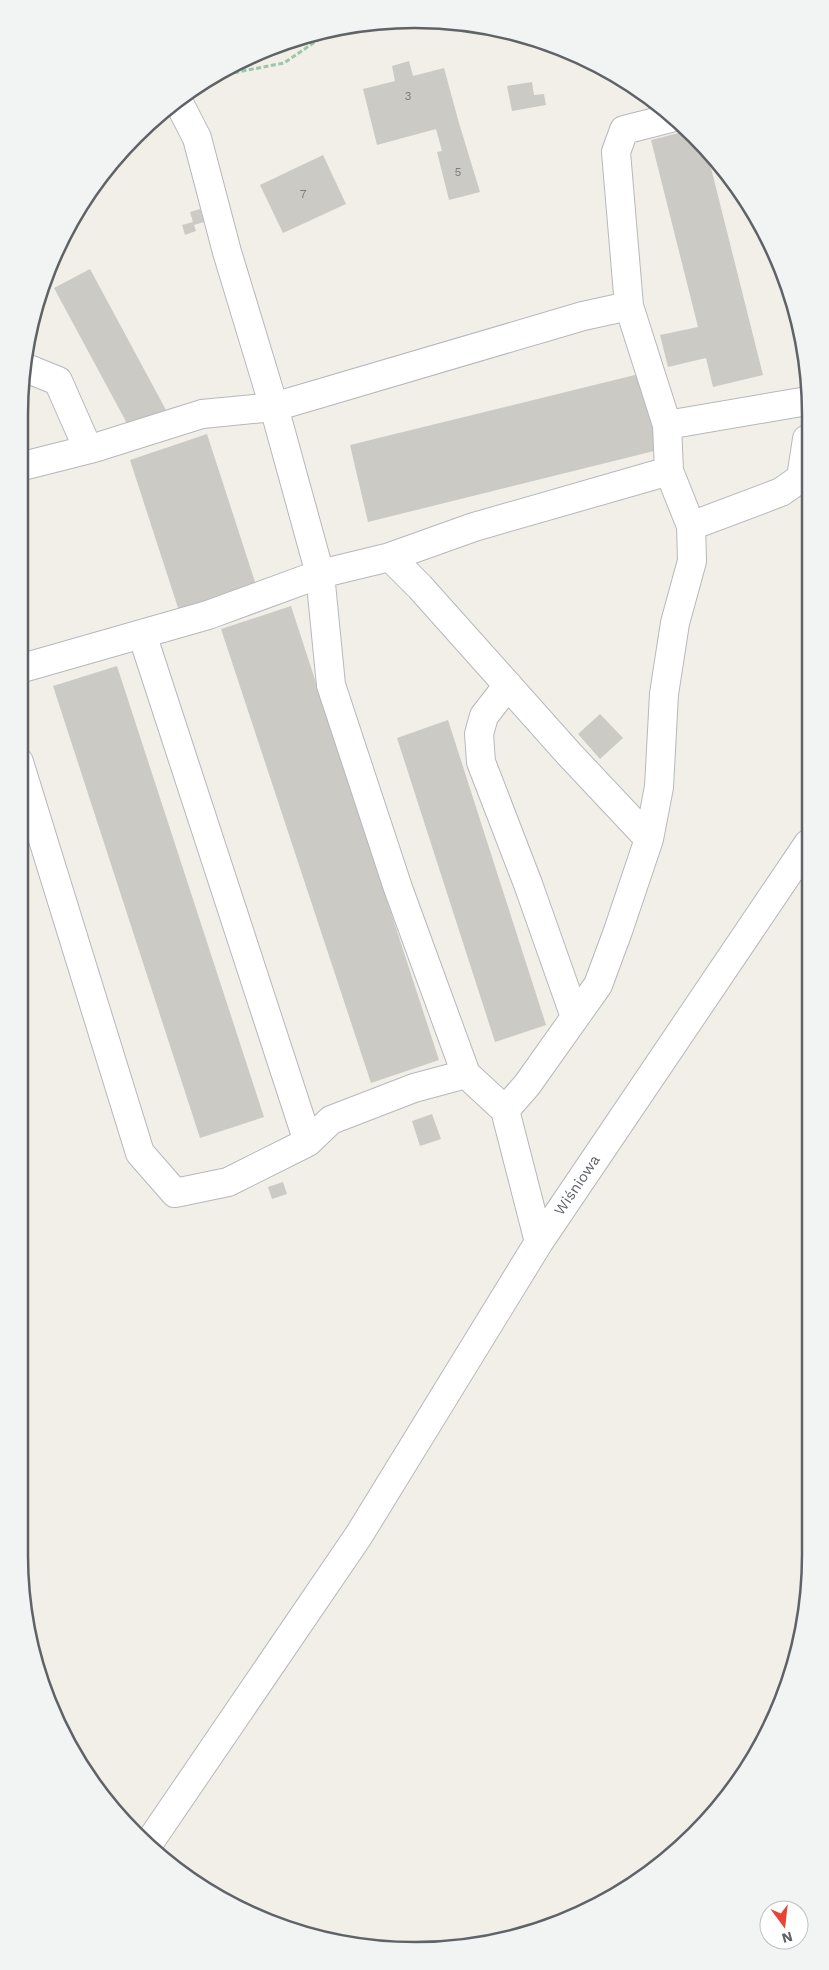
<svg xmlns="http://www.w3.org/2000/svg" width="829" height="1970" viewBox="0 0 829 1970" font-family="'Work Sans',sans-serif">
  <style>
    .building { fill: #cccac5 }
    .lines { fill: none; stroke-linecap: round; stroke-linejoin: round }
    .minor-casing { stroke: #b5b8bc; stroke-width: 30 }
    .path { stroke: #9cc7a9; stroke-width: 3; stroke-dasharray: 5 2.5; stroke-linecap: butt }
    .minor { stroke: #fff; stroke-width: 28 }
    .labels { text-anchor: middle; dominant-baseline: central; stroke-width: 4; stroke-linejoin: round; paint-order: stroke }
    .number-label { font-size: 12px; fill: #7a7d7f }
    .street-label { font-size: 15px; fill: #5f6368; stroke: #fff }
    .rim { fill: none; stroke: #5f6368; stroke-width: 2.5 }
  </style>
  <rect width="100%" height="100%" fill="#f1efe8"/>
  <path class="building" d="M409,61l4,15 31,-8 15,55 21,69 -31,8 -12,-48 5,-1 -6,-22 -59,16 -14,-56 32,-8 -3,-15z
    M532,82l2,13 10,-1 2,11 -34,6 -5,-25z
    M686,131l20,17 57,227 -50,12 -7,-29 -38,9 -8,-32 38,-8 -47,-187z
    M323,155l23,49 -63,29 -23,-48z
    M200,209l4,13 -10,3 2,6 -11,4 -3,-10 11,-3 -3,-10z
    M63,236l3,12 -9,2z
    M90,269l76,141 -36,19 -76,-141z
    M639,374l19,76 -290,72 -18,-77z
    M207,434l50,154 -77,26 -50,-154z
    M291,606l148,454 -68,23 -150,-454z
    M117,666l147,451 -64,21 -147,-452z
    M600,714l23,24 -23,21 -22,-25z
    M448,720l98,305 -51,17 -98,-304z
    M432,1114l9,25 -21,7 -8,-25z
    M283,1182l4,12 -15,5 -4,-12z"/>
  <g class="lines">
    <defs>
      <path id="minor" d="M177,99l20,39 30,114 47,155 309,-91 46,-10 38,119
        M629,306l-13,-154 8,-22 47,-12
        M26,368l32,13 30,68
        M19,467l75,-19 108,-34 72,-7 46,167 70,-17 30,30 150,168 79,84 -31,92 -20,54 -71,100 -22,25 34,132
        M669,471l-2,-46 140,-24
        M691,526l90,-34 20,-14 6,-39
        M390,557l84,-30 195,-56 22,55 1,35 -17,62 -11,71 -5,93 -10,52
        M142,634l166,508
        M19,669l189,-54 112,-41 11,111 67,203 68,186 39,36
        M508,685l-24,31 -5,18 2,28 47,122 47,133
        M19,762l121,391 35,40 53,-11 80,-40 23,-22 83,-32 52,-14
        M149,1843l210,-308 180,-293 269,-398"/>
    </defs>
    <use href="#minor" class="minor-casing"/>
    <path class="path" d="M212,77l72,-14 50,-34"/>
    <use href="#minor" class="minor"/>
  </g>
  <g class="labels">
    <g class="number-label">
      <text x="408" y="96">3</text>
      <text x="458" y="172">5</text>
      <text x="303" y="194">7</text>
    </g>
    <g class="street-label">
      <text transform="translate(577 1185) rotate(-56)">Wiśniowa</text>
    </g>
  </g>
  <path d="M0 0H829V1970H0ZM415 28H415A387 387 0 0 1 802 415V1555A387 387 0 0 1 415 1942H415A387 387 0 0 1 28 1555V415A387 387 0 0 1 415 28Z" fill="#f2f3f3" fill-rule="evenodd"/>
  <path class="rim" d="M415 28H415A387 387 0 0 1 802 415V1555A387 387 0 0 1 415 1942H415A387 387 0 0 1 28 1555V415A387 387 0 0 1 415 28Z"/>
  <g transform="translate(784 1925) rotate(165)"><circle r="24" fill="#ffffff" stroke="#bfc1c3"/>
  <path d="M0-4L9 19L0 12L-9 19Z" fill="#ea4335"/>
  <text y="-8" font-size="14" font-weight="bold" text-anchor="middle" fill="#5f6368">N</text>
  </g>
</svg>
